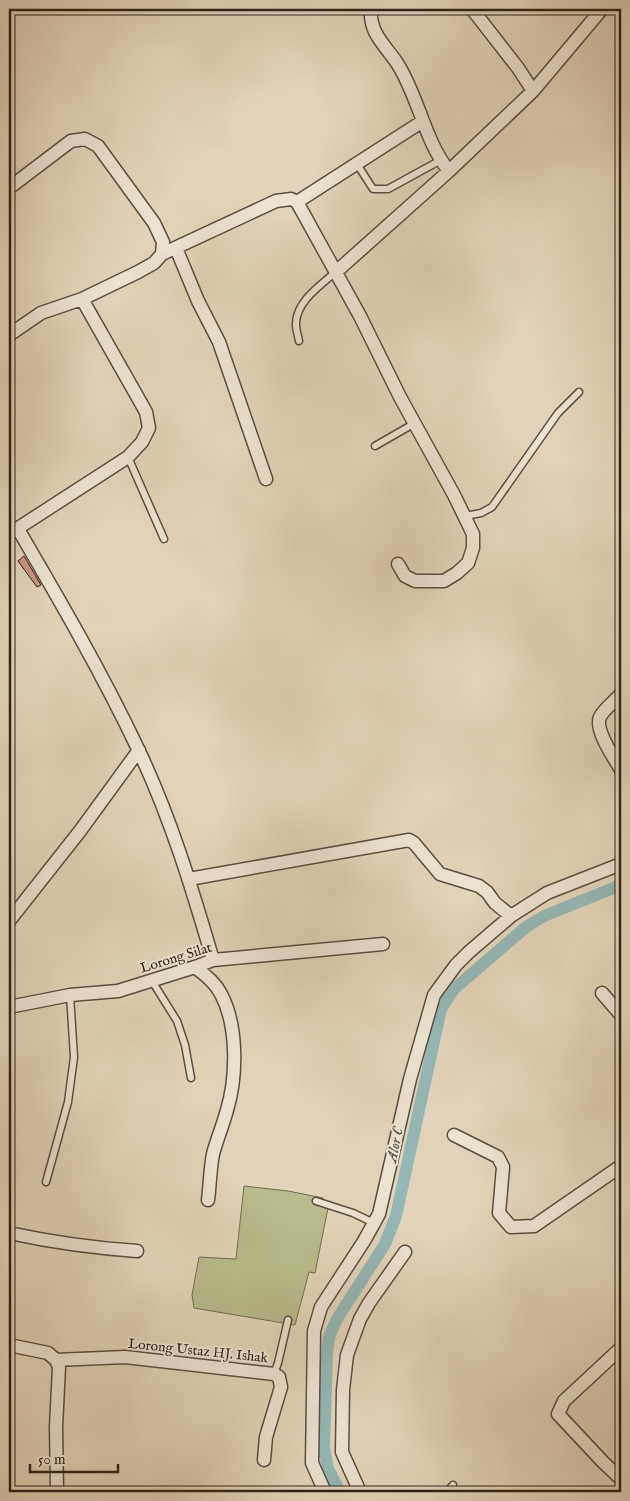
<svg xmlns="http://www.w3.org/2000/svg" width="630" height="1501" viewBox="0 0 630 1501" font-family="'IM FELL English',serif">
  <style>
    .green { fill: #b8bb8c; stroke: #726f54 }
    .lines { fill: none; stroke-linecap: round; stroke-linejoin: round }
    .canal { stroke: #95b7b5; stroke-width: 12 }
    .building { fill: #ce9483; stroke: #2d231b }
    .service-casing { stroke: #5a4f43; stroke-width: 9 }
    .minor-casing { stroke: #5a4f43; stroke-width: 15 }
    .service { stroke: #ece3d2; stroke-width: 6 }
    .minor { stroke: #ece3d2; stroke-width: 12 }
    .labels { text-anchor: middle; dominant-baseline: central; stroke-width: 4; stroke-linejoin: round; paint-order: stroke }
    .street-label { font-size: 14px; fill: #2d231b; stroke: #ece3d2 }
    .water-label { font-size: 15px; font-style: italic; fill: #4c4f49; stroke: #ece3d2 }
  </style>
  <rect width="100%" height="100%" fill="#e2d4ba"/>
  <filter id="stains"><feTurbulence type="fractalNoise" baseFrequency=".004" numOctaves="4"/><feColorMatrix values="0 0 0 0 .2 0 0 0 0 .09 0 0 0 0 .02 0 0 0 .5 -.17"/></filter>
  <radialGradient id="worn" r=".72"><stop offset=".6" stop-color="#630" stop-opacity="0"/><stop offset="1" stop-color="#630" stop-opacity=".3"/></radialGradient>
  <path class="green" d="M244,1186l44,5 35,7 -1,9 6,1 -13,65 -6,-1 -14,53 -101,-17 -2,-13 7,-38 37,2z"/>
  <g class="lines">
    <path class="canal" d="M340,1492l-12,-23 -4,-22 3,-94 2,-16 8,-18 48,-75 11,-28 45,-207 13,-20 72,-62 18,-11 77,-31"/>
  </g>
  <path class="building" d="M24,556l17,29 -4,2 -19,-26z"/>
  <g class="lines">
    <defs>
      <path id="service" d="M357,164l16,25h15l53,-29
        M299,341c-1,-6 -3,-11 -3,-16 -1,-23 25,-40 41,-54
        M375,446l40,-23
        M128,457l36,82
        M465,516l16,-3 11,-6 66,-94 21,-21
        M621,724l-2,11 2,7
        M152,981l25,40 8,24 6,33
        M46,1182l22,-80 6,-45 -4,-62
        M316,1201l37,12 21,10
        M274,1374l4,-11 10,-43
        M447,1492l6,-7"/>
      <path id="minor" d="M371,9c-2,24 14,36 26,54 22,34 27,77 52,108
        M472,9l46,59 15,23
        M9,188l62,-47 14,-2 13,7 56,77 9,19 -1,12
        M297,202l126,-81
        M176,248l22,53 21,41 47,137
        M337,271l112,-100 84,-80 69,-82
        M9,335l32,-22 41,-14 56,-27 16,-9 8,-9 114,-53 15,-2 6,3 63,114 40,81 54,98 19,39v14l-5,15 -11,10 -13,8h-29l-10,-5 -7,-12
        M18,529c42,72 84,144 120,220 32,67 54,139 75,211
        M9,534l119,-77 14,-15 7,-14 -3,-16 -64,-113
        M621,694c-6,7 -17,15 -21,23 -6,13 15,42 21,53
        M189,879l220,-39 5,3 26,31 39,12 8,6 8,11 16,13
        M9,921l71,-90 59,-81
        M195,967c10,8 20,15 26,27 17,32 16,83 6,116 -4,15 -10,29 -14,44 -3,15 -3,31 -5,46
        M602,993l19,22
        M9,1007l61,-12 48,-4 77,-24 18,-7 170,-16
        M454,1135l44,22 5,10 -4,46 12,14 23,-1 87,-60
        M9,1233c42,9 84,15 128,18
        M9,1345l39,8 8,7
        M621,1348l-57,53 -6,13 45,48 18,17
        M56,1360l69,-3 149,17 5,3 2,10 -15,50 -2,23
        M56,1360l3,7 -3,60 1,65
        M325,1492l-13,-29 2,-132 7,-24 43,-66 15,-27 31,-135 24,-84 22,-30 13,-13 42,-36 36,-23 74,-29
        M360,1492l-18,-40 1,-62 4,-35 13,-36 9,-16 36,-51"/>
    </defs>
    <use href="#service" class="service-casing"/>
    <use href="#minor" class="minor-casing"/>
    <use href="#service" class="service"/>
    <use href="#minor" class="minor"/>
  </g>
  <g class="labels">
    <g class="street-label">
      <text transform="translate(176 958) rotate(-17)">Lorong Silat</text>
      <text transform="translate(198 1351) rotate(6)">Lorong Ustaz HJ. Ishak</text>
    </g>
    <g class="water-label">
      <text transform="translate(395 1145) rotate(-78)">Alor C</text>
    </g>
  </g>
  <rect width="630" height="1501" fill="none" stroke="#e2d4ba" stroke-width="30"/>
  <rect x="10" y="10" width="610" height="1481" fill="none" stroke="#2d231b" stroke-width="2.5"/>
  <rect x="15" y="15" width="600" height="1471" fill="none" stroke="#2d231b"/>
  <path d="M30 1464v8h88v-8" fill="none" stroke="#2d231b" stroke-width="2.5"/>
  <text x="38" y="1464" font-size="15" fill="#2d231b" stroke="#ece3d2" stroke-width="4" paint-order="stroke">50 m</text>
  <rect width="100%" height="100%" filter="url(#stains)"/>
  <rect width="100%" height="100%" fill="url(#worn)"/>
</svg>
